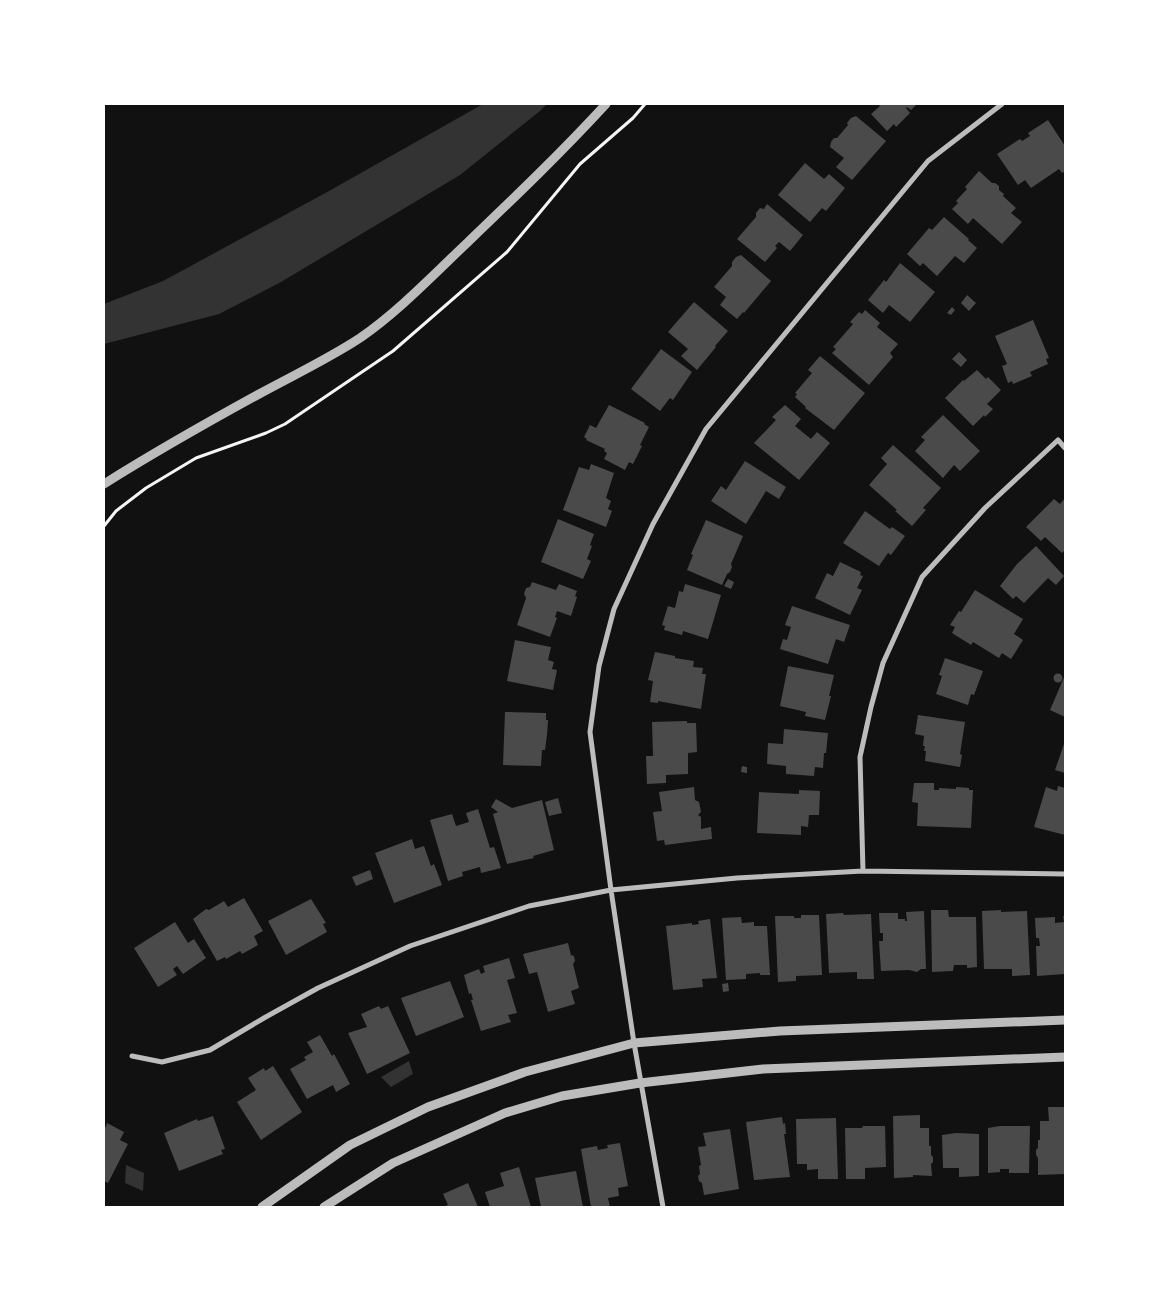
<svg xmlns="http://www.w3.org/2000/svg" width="1169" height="1311" viewBox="0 0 1169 1311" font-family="Cabin,sans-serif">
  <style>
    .water { fill: #333 }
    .building { fill: #4a4a4a }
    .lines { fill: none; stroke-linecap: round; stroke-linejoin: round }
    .path { stroke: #f5f5f5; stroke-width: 3 }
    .minor { stroke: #bcbcbc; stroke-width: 5 }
    .tertiary { stroke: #bcbcbc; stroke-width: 9 }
  </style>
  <rect width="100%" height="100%" fill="#111"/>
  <path class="water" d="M483,104h64l-7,7 -80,64 -179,107 -62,32 -115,30v-40l59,-23 166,-90z
    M409,1061l4,13 -22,13 -10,-10z
    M126,1165l18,8 -1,18 -18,-8z"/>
  <path class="building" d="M878,104h39l-6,6 -4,-3 -1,1 4,5 -14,14 -2,-3 -7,7 -16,-17 9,-8z
    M856,116l30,25 -34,39 -16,-13 8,-9 -14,-11 1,-5 3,-4h3l11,-13 -1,-2 4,-5z
    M1048,120l17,26v25l-3,2 -3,-4 -28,19 -6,-8 -7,5 -21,-31 23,-15 2,2 8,-5 -2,-3z
    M805,163l19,16 5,-5 16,14 -19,23 -4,-3 -12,14 -32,-27z
    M979,171l13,12h3l4,3v4l5,4 -1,2 13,12 -5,5 11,9 -20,22 -29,-26 -5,6 -16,-15 6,-6 -2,-2 11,-12 -2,-2z
    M767,204l36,31 -13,16 -11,-9 -4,4 2,2 -12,14 -28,-23 19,-22v-4l4,-5 4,1z
    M944,217l25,22 -1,1 9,8 -13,15 -9,-7 -18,20 -14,-13 -3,3 -13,-12 22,-26 3,2z
    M741,255l30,26 -27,32 -1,-1 -6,7 -17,-14 6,-8 -12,-10 18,-21v-4l4,-5z
    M900,263l35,29 -25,30 -21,-17 -6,8 -15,-13 16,-20 2,2z
    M967,295l9,8 -7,8 -8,-8z
    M694,302l34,29 -13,15 1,1 -19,23 -16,-14 7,-7 -20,-17z
    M952,307l3,3 -4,5 -4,-2z
    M865,310l15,13 -3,4 21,17 -8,9 3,4 -24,28 -37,-32 4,-4 -3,-2 20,-23 -3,-2 9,-10 3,2z
    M1033,320l16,38 -3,1 2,5 -18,8 2,4 -19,8 -1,-3 -4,2 -6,-17 5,-2 -12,-28z
    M661,349l31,23 -19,28 -3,-2 -10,13 -29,-22z
    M959,352l8,8 -6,7 -9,-8z
    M820,356l45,37 -31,37 -29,-22 1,-1 -11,-10 2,-3 -2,-1 17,-20 -4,-3z
    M977,370l9,9 2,-2 13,13 -14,14 6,5 -8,8 -1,-2 -11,11 -28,-28 18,-18 1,1z
    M609,405l36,18 -1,1 5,3 -9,18 2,1 -9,18 -4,-2 -4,8 -21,-11 3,-6 -3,-2 1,-2 -19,-9 1,-1 -3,-2 6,-12 6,3z
    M785,405l16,14 -6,7 16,13 6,-7 13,11 -31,37 -45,-37 22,-23 -4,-3z
    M943,415l37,36 -20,20 -6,-6 -11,13 -28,-27 10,-11 -4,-3z
    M893,445l48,43 -18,20 3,2 -14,16 -17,-15 2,-1 -28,-25 18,-21 -6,-6z
    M745,461l41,26 -7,12 -13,-8 -20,33 -35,-23 10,-15 5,4z
    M591,464l23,9 -8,25 5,3 -3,8 4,2 -6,16 -43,-17 16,-43 10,3z
    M1065,498v52l-3,3 -17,-16 -4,4 -15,-14 28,-28 6,5z
    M865,511l25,18 2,-2 13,9 -14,19 -3,-2 -9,13 -36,-23z
    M558,519l36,15 -4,11 2,1 -5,13 4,2 -8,18 -42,-17z
    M706,520l37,16 -12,28 1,3 -2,5 -3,2 -5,11 -35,-15 6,-15 -2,-1z
    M1036,546l28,30 -8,9 -8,-7 -24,25 -8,-7 -3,3 -13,-13 17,-22z
    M840,562l21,10 -1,3 3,1 -6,12 5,2 -12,25 -35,-17 12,-25 6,3z
    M728,579l6,3 -3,7 -7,-3z
    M532,582l24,8 3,-6 18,7 -2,5 2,1 -6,19 -14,-5 -2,6 2,1 -7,19 -33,-12 9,-27 -2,-4 2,-6 4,-1z
    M685,584l36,11 -13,44 -25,-8 -1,4 -18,-5 1,-4 -3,-1 6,-19 7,2 4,-17 4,1z
    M975,590l48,29 -9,15 9,6 -12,19 -9,-6 -3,5 -26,-16 -2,3 -19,-12 3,-6 -5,-2 9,-14 2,1z
    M792,606l58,19 -6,17 -8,-3 -8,25 -48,-15 3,-10 4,1 4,-13 -6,-2z
    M515,640l36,7 -3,13 6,2 -2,7 5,1 -4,20 -46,-9z
    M655,652l20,4v2l19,3 -1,6 10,1 -1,6h4l-5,35 -43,-8v2l-8,-1 3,-21 -5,-1z
    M945,658l38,13 -9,24 -3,-1 -3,11 -32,-11 6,-18 -3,-1z
    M788,666l46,9 -5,21h2l-6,24 -20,-4 1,-4 -26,-6z
    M1053.5 678a4.5 4.5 0 1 1 9 0a4.5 4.5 0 1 1-9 0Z
    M1065,675v42l-15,-7z
    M505,712l41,1v7h2l-1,15 -2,15h-3l-1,16 -38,-1z
    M918,715l47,7 -5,32 2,1 -2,12 -35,-6 1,-10h-2l1,-5h-2l1,-10 -9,-2z
    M687,721v2h9l1,29 -9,1v21l-22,1v8l-19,1 -1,-28h7l-1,-34z
    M784,729l44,4 -2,20h-2l-1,15 -8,-1 -1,9 -28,-2v-8l-19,-2 1,-21 15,1z
    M1065,741v32l-10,-3z
    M742,766l5,1v6l-6,-1z
    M914,783h20v7h5v-2l17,1v-2l13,1v2h4l-2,38 -54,-2 1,-23 -6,-1z
    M1058,786l7,2v47l-31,-8 12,-40 11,4z
    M694,787l1,13 4,2 2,10 -3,3 3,2v12l10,-2 1,12 -47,6 -1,-5 -7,1 -4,-29 9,-1 -3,-19z
    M799,790l21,1 -1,24h-10l-1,12 -7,-1v9l-44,-2 2,-41 40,2z
    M558,798l4,15 -13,3 -4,-14z
    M496,799l16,9 30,-8 12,50 -21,6 1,2 -27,6 -14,-50 5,-2 -7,-5z
    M478,809l12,39 4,-1 7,21 -20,5 -1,-6 -18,5 1,4 -15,5 -18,-61 22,-6 4,12 13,-4 -3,-9z
    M412,839l3,10 9,-3 7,20 3,-2 8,21 -48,18 -19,-50z
    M370,870l3,9 -17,7 -4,-9z
    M244,898l19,33 -9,5 4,9 -16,9 -2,-3 -14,8 -1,-2 -8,4 -24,-42 13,-10 3,1 15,-9 4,6z
    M311,899l15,24 -3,1 4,8 -41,23 -18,-34z
    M931,910h17l1,7h27l1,50 -10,1v-3h-13l-1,6 -21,1z
    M1001,910v2l26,-1 3,64 -18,1v-7h-28l-2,-58z
    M924,911l2,58h-5l-4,3 -8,-2 -28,1 -2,-30h4v-8h-3l-1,-20h19v6h7v2h2l-1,-9z
    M843,913l1,2 27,-1 3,65h-17v-7l-28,1 -3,-59z
    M801,915h18l3,60 -26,1v5l-18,1 -3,-66h19v2h7z
    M1063,916h2v58l-28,2 -1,-30h4l-1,-8h-3l-1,-20 20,-1v6l9,-1z
    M741,917l1,6 12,-1v4h13l3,49h-10v-2l-14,1v5l-20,1 -4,-62z
    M710,919l7,59 -15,1 1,8 -30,3 -7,-64 26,-3v2l7,-1 -1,-3z
    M175,922l13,21 6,-4 12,19 -23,16 -6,-8 -4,3 4,6 -19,12 -24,-39z
    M568,943l3,12 3,1 1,5 -2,3 6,24 -8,3 4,13 -27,8 -11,-40 -8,2 -6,-20z
    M509,958l6,20 -8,2 10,33 -9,2 3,7 -30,9 -10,-31h2l-2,-7 -2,1 -5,-19 15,-6 2,5 4,-2 -2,-6z
    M450,981l14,36 -48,19 -15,-38z
    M728,983l1,8 -6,1 -1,-8z
    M379,1006l2,3 7,-3 22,47 -43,21 -19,-41 19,-6 -6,-13z
    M320,1035l12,21 2,-2 16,30 -14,8 -3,-7 -26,14 -17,-30 16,-9 -2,-3 9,-5 -6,-10z
    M273,1066l29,46 -41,28 -24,-38 19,-12 -8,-12 16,-10 1,3z
    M1048,1107h17v67l-27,1v-17l-2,-3v-5l2,-2v-8h2v-19h9z
    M920,1115v13h9v18h2v9l2,2v5l-2,2 1,12 -19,-1v2l-19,1 -1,-62z
    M213,1116l12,33 -4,1 2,4 -44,17 -15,-38 33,-14 1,2z
    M782,1117l1,7 2,-1 1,11h-2l6,43 -36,3 -8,-58z
    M836,1118l2,61h-20v-10l-11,1v-6h-10l-1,-45z
    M107,1123l17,9 -4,8 8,4 -20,39 -4,-2v-55l2,1z
    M863,1126h22l1,41 -21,1v11h-19l-1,-51h17z
    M1000,1126h30l-1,47h-20v-4h-9v3l-12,1v-45z
    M730,1129l9,60 -35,6 -2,-12 -3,-2 -1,-5 2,-2 -1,-8 2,-1 -3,-18 8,-1 -3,-13z
    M956,1133l23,1v42l-20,1v-9h-16l-1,-33z
    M620,1143l8,43 -10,2 1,8 -11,2 2,9h-19l-10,-58 16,-3 1,4 10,-2 -1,-3z
    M519,1167l12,40h-41l-5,-15 19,-6 -4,-13z
    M576,1171l7,36h-42l-6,-29z
    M468,1183l10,24h-36l6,-2 -5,-11z"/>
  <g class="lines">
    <path class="path" d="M104,526l12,-15 30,-23 50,-30 70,-25 19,-9 108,-73 114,-99 73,-88 53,-46 12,-14"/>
    <path class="minor" d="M863,871l-3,-114 11,-50 12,-44 39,-86 63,-69 73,-68 7,8
      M132,1056l30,6 48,-12 54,-32 54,-30 92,-42 119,-40 82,-16 126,-12 126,-7 202,3
      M663,1207l-29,-164 -23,-153 -21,-158 9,-66 15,-57 39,-85 53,-95 222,-268 74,-57"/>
    <path class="tertiary" d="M104,484c51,-32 104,-62 157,-91 33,-18 67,-34 99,-55 39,-27 73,-63 107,-95 48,-46 95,-91 139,-139
      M262,1207l88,-62 78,-38 97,-35 109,-29 146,-12 285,-11
      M324,1207l69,-44 112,-50 57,-17 78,-13 123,-14 302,-12"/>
  </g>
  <rect width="1169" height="1311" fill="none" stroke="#ffffff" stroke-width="210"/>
</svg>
